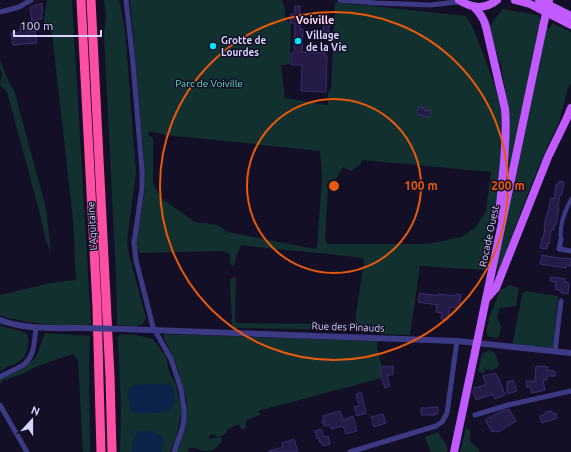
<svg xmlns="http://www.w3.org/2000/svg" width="571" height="452" viewBox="0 0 571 452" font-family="Ubuntu,sans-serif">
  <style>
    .green { fill: #12302f; fill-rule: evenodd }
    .water { fill: #0c2248 }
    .building { fill: #241b47; stroke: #3b2d73 }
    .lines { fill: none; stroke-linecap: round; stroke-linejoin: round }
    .pedestrian { stroke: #3d3a85; stroke-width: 4 }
    .minor { stroke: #3d3a85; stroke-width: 5 }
    .tertiary { stroke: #3d3a85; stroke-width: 6 }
    .primary { stroke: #c25bff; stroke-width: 8 }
    .motorway { stroke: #ff4fa3; stroke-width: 9 }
    .tertiary-bridge { stroke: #3d3a85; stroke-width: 6 }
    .primary-bridge { stroke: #c25bff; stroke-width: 8 }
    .ring { fill: none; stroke: #e8590c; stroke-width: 2 }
    .poi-dot { fill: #00e5ff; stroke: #130f26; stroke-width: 1.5 }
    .labels { text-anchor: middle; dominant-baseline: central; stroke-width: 3; stroke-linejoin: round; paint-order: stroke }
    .poi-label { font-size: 10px; font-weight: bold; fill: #d9d4ff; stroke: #130f26; text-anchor: start }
    .park-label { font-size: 10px; fill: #5fe0c0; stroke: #130f26 }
    .street-label { font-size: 10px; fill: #d9d4ff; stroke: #130f26 }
    .neighbourhood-label { font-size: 11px; font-weight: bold; fill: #ffd6f0; stroke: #130f26 }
    .centre { fill: #e8590c; stroke: #130f26; stroke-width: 2 }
    .ring-label { font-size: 12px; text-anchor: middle; font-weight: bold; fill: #e8590c; stroke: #130f26; stroke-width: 3; stroke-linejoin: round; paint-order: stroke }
  </style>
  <rect width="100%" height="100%" fill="#130f26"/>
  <path class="green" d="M47,0h25l19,324 -23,3 -40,-5 -20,-4 -8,-3v-20l50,-12 26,-3 -3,-60 -21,-187 -9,-7z
    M104,0h15l6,29 11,144 -9,68 2,14 17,63 -3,6 -6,2 -20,-1 -1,-50 -12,-239 2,-19z
    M130,0h152l3,9v9l6,7 -1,39 -9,1 4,33 43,7v-13l3,-2 4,-88 131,14 8,14 21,56 7,27 -4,97 -13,60 -65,-4 -10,69 -30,-1 -21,-4 -125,-2 -2,-3 -2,-45 3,-3 3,1 -1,41 1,4 114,1 5,-2 9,-61 -2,-3c-40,-5 -81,-8 -121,-13l-4,9 -3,12 -4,-2v-10l-6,-3 -84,2 -3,-5 -1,-6 9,-53 -2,-40zM149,131l17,4 154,16 2,27 -5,69 -2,2 -88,-17 -9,-7 -23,-3 -34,-24 -8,-15v-45l-5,-3zM362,160l129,12 -5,39 -10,16 -15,10 -33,7h-100l-3,-4 3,-52 1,-3 6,-4 8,-14 8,4 10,-7z
    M502,9l35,6 13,14 2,-6 19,9v51l-3,5 -9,34 -19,41 -17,43 -25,67 -1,-1 9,-98 4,-54 -9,-55 -6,-16 -5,-23z
    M0,60l9,23 5,7 32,118 5,45 -5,-12 -6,-27 -33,-122 -7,-7 2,-13 -2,-2z
    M510,285l9,3 -3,18 -16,2 -3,9 4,9 -2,12 -10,-1 -3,-4 3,-15 11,-28z
    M526,291l31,5 1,1 -5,49 -1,2 -39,-4v-2l9,-47 2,-3z
    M0,326l21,5 7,4c1,11 -1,23 -11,28 -2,2 -6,2 -9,3l-2,2 -6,3z
    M45,333l45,3 -1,27 1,89h-7l-5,-92 -5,-6 -38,13 -12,7 -20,6 -3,5v-4l3,-4 18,-7 15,-13z
    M120,334l16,1 17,4 13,18 4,17 6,10 6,27 -6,27 -6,14h-50l1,-44 -3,-70z
    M165,334l213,7 -1,6 4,16 1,15 -124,33 2,2v2l-13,5 -2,8 -3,2 -3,-6 -11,5 -3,5 -8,3 -4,-3 -4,2v3l12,-2 1,4c-4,5 -9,11 -17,10 -6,0 -7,-4 -16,-3l-1,4h-12l8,-22 3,-29 -12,-40 -11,-23v-3z
    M489,350l6,3 4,12 -2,3 -7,3 -5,-3 -1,6 -6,-3 4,-17z
    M466,427l4,4v11l8,6 2,4h-20z
    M438,432l10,16 -1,4h-16l-6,-15z"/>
  <path class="water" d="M147,384c6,0 18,-1 23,1 4,2 4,7 5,11 2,17 -13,16 -25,17 -6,0 -13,1 -19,-2l-2,-5 -1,-16c4,-6 12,-5 19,-6z
    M140,431c10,0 32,2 21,17l1,3v1h-30c1,-8 0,-17 8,-21z"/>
  <path class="building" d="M42,3l1,9 -2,1 1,6 -10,2 -2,-14z
    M295,6h5v17h1l-1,6h3l-1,23 23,1v3h2l-1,36 -25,-1 1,-26h-11v-12h3l1,-30h-5l1,-9h4z
    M324,17h6l-2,19h-5z
    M26,24l1,8 8,-1 2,12 -24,2 -2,-12 9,-1v-7z
    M419,107l5,1v2l7,1 -2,6 -12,-3z
    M559,181l5,1 -2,13h-2l-2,11 1,1 -3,18h-2v5h-3l-2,14 -1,-1 -1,6 -7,-1 2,-10h1l2,-9 -1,-1 2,-12 2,-4 3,-14 3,1 2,-15h3z
    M542,255l22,4 1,-1 6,1v7l-5,-1v3l-26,-4z
    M551,277l14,2v3l4,1 -1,11 -7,-1v-2l-4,-1 -2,-3 1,-5 -6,-1z
    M420,293l18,3v-2l17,2 1,-2 5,1 -2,13 -9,-1 -2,13 -7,-1 1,-6 -6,-1 1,-7 -19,-3z
    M393,366v9h-6l3,11 -5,2 -4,-12v-9z
    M536,366l12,1 -1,3 8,1v5h-8v4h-4l2,10 -8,2 -6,1v-4l-1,-2 -3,1 -1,-7h9z
    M496,373l1,4h1l7,18 -10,4 -2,-5 -17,6 -3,-8 1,-4 12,-3 -3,-9z
    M513,380l4,11 -10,3v-12z
    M361,392l5,21 -9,3 -3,-9 5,-1 -3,-12z
    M429,407h9v7l-3,-1v2h-14v-7h7z
    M509,409l7,12 -18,11 -3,-1 -3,1 -7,-12 16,-9z
    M340,411l3,9 10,-4 4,15 -11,3 -3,-8 -12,3 -1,-4 -6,1 -2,-5h2l-1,-5z
    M552,411v3l4,-1 1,5 -15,5 -2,-7 6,-2 -1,-2z
    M383,414l3,9 -12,4 -3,-10z
    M321,429l3,8 4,-1 2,8 -7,2 -1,-4 -2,1 -1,-5 -2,1 -2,-8z
    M294,439l4,13h-29v-1l14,-4 -1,-4z"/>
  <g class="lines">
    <path class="pedestrian" d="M561,239c-2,-15 4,-27 10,-40"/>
    <path class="minor" d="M126,0l7,63 9,108v17l-8,55 2,17 17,67 18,32 10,30 3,20v10l-2,10 -8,23
      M340,0l36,3 55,2 25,-3 6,1
      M0,12l19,-5 12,-7
      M561,239l-2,10 12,2
      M555,351l6,-50
      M0,377c7,-5 16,-7 23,-12 12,-8 11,-24 13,-37
      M0,405l27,47
      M475,415l33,-10 63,-14
      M350,452l86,-26 6,-4 5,-9 10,-72"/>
    <path class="tertiary" d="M0,320c26,10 55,8 83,8
      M123,329l334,12 114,12"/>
    <path class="primary" d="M459,0c12,8 26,10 38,0
      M515,0l15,4 41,21
      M539,0l32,16
      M474,7c6,6 10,11 12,20l19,82c2,18 0,35 -1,53 -2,18 -3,36 -5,53
      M487,298l9,-10 52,-131 18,-37 5,-12
      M486,299l57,-272
      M454,452l21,-100"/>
    <path class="motorway" d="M81,0l16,307 4,145
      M91,0l19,377 2,75"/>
    <path class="tertiary-bridge" d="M83,328l40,1"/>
    <path class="primary-bridge" d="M543,27l6,-27
      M475,352l11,-53"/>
  </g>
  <g class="ring">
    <circle cx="334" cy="186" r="87"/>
    <circle cx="334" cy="186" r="174"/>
  </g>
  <g class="poi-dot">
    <circle cx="298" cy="41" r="4"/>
    <circle cx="213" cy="46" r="4"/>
  </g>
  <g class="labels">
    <g class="poi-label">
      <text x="306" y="35">Village<tspan x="306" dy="12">de la Vie</tspan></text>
      <text x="221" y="40">Grotte de<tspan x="221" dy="12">Lourdes</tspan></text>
    </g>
    <g class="park-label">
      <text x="209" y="83">Parc de Voiville</text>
    </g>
    <g class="street-label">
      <text transform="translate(92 226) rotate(-93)">L'Aquitaine</text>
      <text transform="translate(489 236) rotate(-78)">Rocade Ouest</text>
      <text transform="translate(348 327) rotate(2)">Rue des Pinauds</text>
    </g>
    <g class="neighbourhood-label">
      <text x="315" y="20">Voiville</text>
    </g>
  </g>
  <circle cx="334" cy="186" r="6" class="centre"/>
  <g class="ring-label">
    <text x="421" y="190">100 m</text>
    <text x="508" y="190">200 m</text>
  </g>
  <g transform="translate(32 420) rotate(21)" stroke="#130f26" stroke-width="3" paint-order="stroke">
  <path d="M0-3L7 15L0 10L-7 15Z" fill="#d9d4ff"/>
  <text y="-6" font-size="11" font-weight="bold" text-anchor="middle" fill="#d9d4ff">N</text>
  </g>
  <path d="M14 30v6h87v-6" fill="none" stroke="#d9d4ff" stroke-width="2"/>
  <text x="20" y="30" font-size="12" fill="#d9d4ff" stroke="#130f26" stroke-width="3" paint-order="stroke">100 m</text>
</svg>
